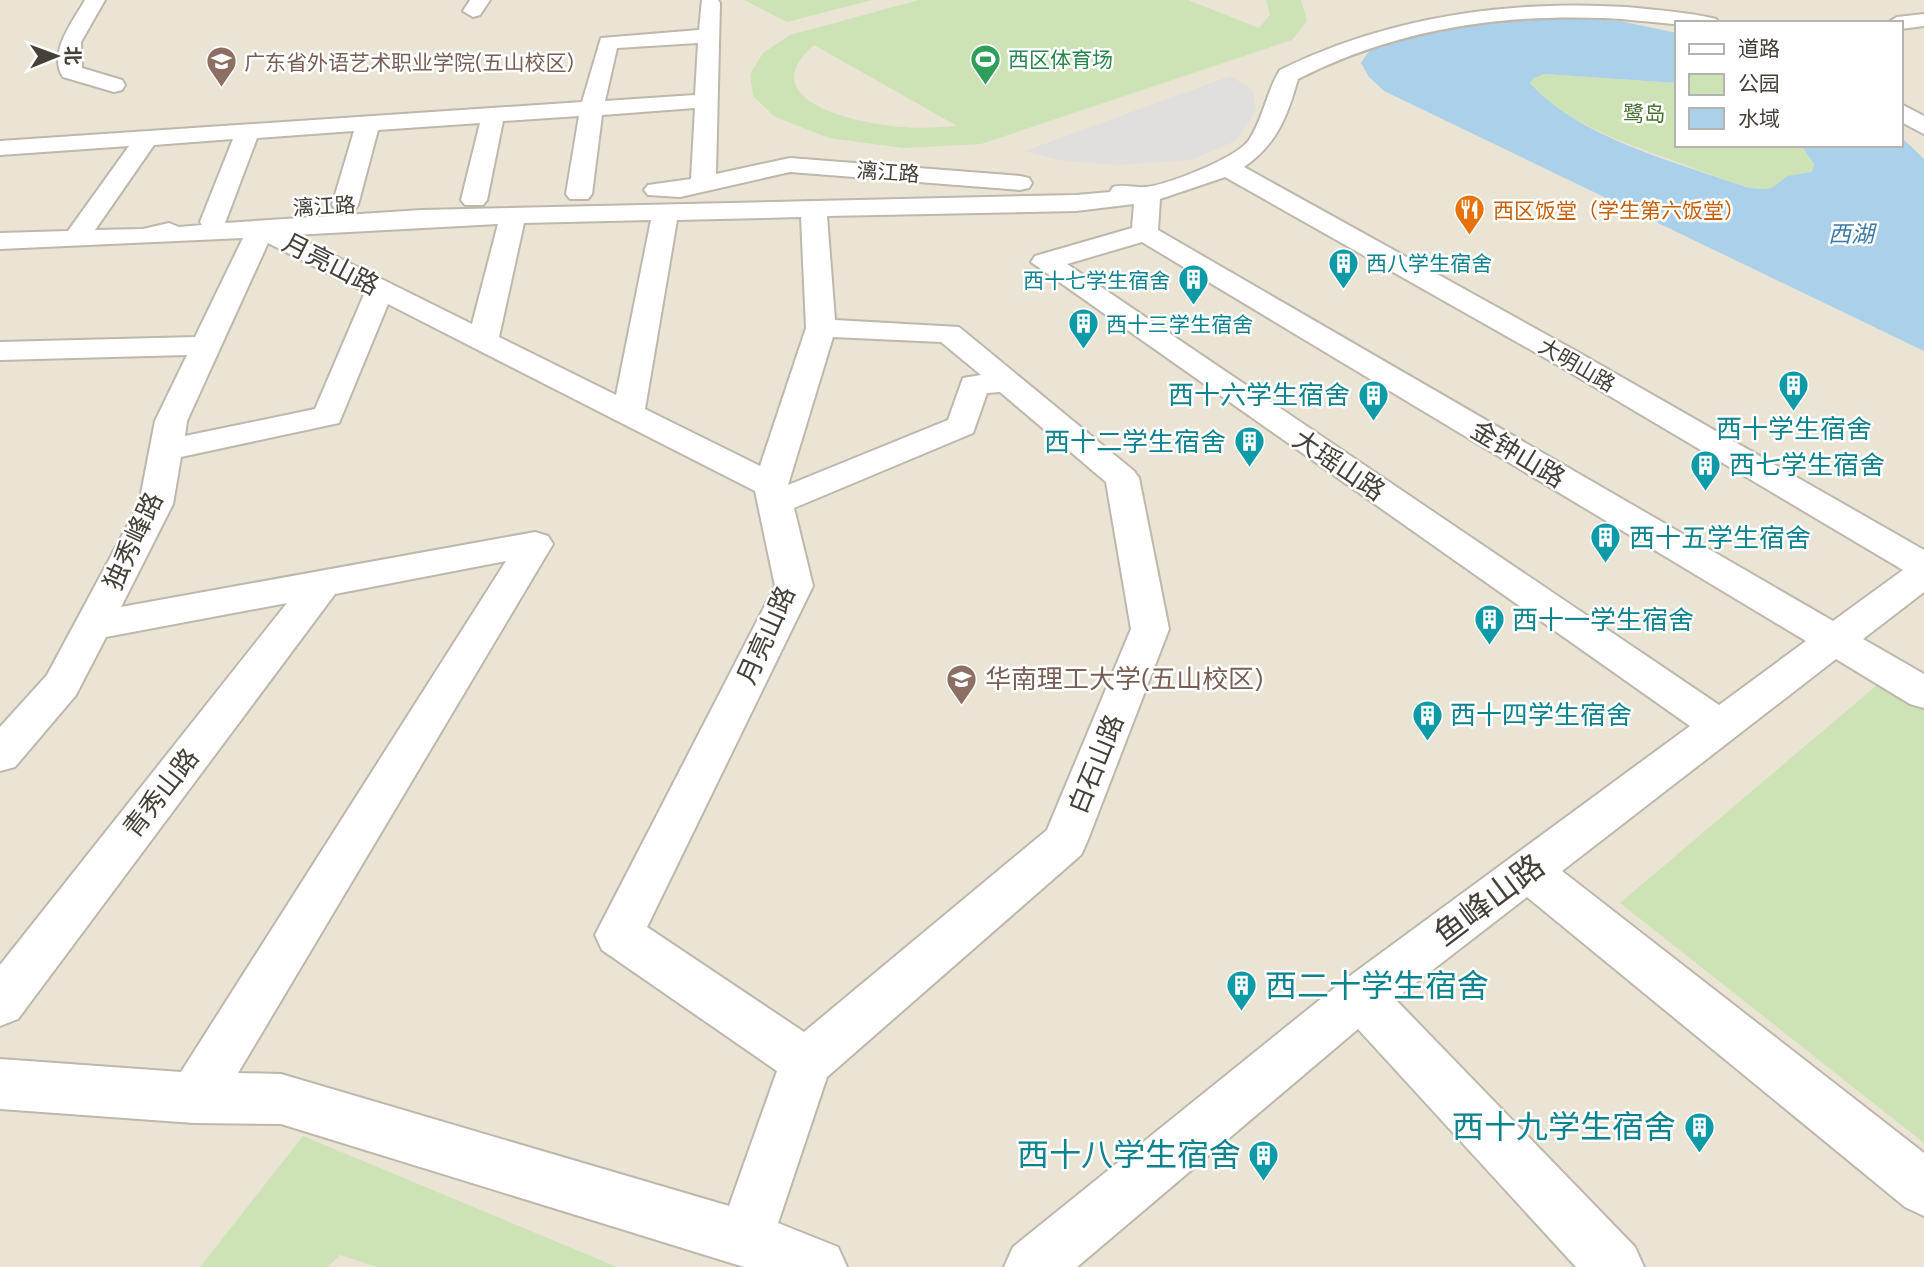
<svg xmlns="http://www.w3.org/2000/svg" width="1924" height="1267" viewBox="0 0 1924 1267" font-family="Figtree,'Noto Sans SC',sans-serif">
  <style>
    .education { fill: #eae4d4; fill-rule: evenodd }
    .green { fill: #cee3b5; fill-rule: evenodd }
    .parking { fill: #e1dfdd }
    .water { fill: #abd0e9 }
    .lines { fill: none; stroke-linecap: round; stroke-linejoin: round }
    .minor-casing { stroke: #bdb7ac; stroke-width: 4 }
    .minor { fill: #fff; fill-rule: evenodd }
    .labels { text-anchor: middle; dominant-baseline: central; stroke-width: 5; stroke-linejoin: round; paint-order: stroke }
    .far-leisure-label { font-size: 21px; fill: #27864d; stroke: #fff; text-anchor: start }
    .far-education-label { font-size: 21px; fill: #785e54; stroke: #fff; text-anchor: start }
    .far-park-label { font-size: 21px; fill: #497131; stroke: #fff }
    .far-street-label { font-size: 21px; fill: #454038; stroke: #fff }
    .far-food-label { font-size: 21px; fill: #c56008; stroke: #fff; text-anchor: start }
    .far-culture-label { font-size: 21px; fill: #0d838f; stroke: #fff; text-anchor: start }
    .far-water-label { font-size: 23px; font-style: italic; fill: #3b7aa7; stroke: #fff }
    .street-label { font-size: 26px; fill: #454038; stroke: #fff }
    .culture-label { font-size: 26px; fill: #0d838f; stroke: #fff; text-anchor: start }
    .education-label { font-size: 26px; fill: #785e54; stroke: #fff; text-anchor: start }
    .near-street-label { font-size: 32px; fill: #454038; stroke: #fff }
    .near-culture-label { font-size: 32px; fill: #0d838f; stroke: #fff; text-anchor: end }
  </style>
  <rect width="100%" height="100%" fill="#f2efe9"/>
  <path class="education" d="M0,0h1924v1267h-1924zM1677,23h224v122h-224z"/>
  <path class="green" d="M744,0h129l-86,22z
    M919,0h269l71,28 11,-13 -4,-15h35l6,21 -15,19 -311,104 -78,4 -74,-10 -54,-21 -22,-21 -3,-22 13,-21 27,-18zM814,45l143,81c-18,1 -37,3 -54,1 -42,-3 -154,-25 -89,-82z
    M1545,74l132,9v62h124l13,19 -2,8 -17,3 -19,12 -15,3c-25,-5 -49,-15 -73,-24 -54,-20 -119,-39 -158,-83l4,-5z
    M1890,674l34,20v449l-304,-240z
    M303,1136l314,131h-240l-37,-12 -12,12h-128z"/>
  <path class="parking" d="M1230,76l23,14 3,22 -21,29 -44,19 -74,5 -59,-5 -33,-9z"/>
  <path class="water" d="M1536,16l84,5 57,12v50l-132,-9 -11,4 -4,5c49,55 148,80 216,104 23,4 25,3 41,-11l25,-4 2,-8 -13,-19h100v-8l23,22v192l-540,-260 -15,-14 -8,-14 9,-13 46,-15 54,-13z"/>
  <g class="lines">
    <defs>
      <path id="minor" d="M85,0h20l-24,42 1,26 40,12 3,5 -3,5 -8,2 -51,-15c-16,-24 11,-57 22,-77z
        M470,0h20l-10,15 -7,2 -10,-6z
        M702,0h16l2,3 -4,171 74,-16 230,18 9,2 3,5 -3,5 -9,2 -230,-18 -110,25 -32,-2 -4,-5 4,-5 43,-6 4,-71 -93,7 -10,79 -4,5h-18l-4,-5 13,-78 -76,5 -16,79 -4,5h-18l-4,-5 19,-77 -102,7 -20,75 -4,5h-18l-4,-5 22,-74 -97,7 -32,85 196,-13 655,-15 34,-3 3,-5c12,-3 21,1 33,0 21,-2 91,-29 103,-47 14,-21 19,-52 31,-70 108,-53 226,-70 346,-63 30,3 61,5 90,12l3,4c-15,0 -34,2 -46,1 -23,-2 -46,-5 -70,-6 -107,-4 -209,12 -305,61 -11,38 -21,65 -54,88l332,184 348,199v42l-61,47 61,35v34l-14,-4 -74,-45 -274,212 362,282v63l-19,-9 -378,-310 -132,102 240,248 9,20h-68l-218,-238 -281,238h-73l9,-20 330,-266 347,-255 -659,-464 4,-6 97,-28 2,-24 -58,7 -249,5 8,104 124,7 175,144 5,7 30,151 -82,213 -6,13 -254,222 -49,146 60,24 9,20h-103l-463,-143 -87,-1 -194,-14v-50l181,13 325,-511 -171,33 -317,425 -18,7v-61l287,-362 -181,34 -30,58 -61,72 -15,4v-44l47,-52 92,-171 16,-83 32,-66 -187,5v-18l195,-5 48,-99 -243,11v-16l68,-2 61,-85 -129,9v-14l582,-39 19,-64 98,-8zM698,43l-3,52 -90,6 12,-53zM233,139l-33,83 2,3 -23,2 -10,-4 -26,6 -48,1 59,-85zM1225,177l329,186 349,207 -70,51 -675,-391 2,-31zM801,217l5,111 -46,138 -115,-57 32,-189zM651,220l-35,175 -117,-58 25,-114zM498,224l-26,100 -179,-89zM1142,242l664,399 -87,64 -652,-441zM268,243l97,49 -50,117 -130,27 2,-15zM388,304l367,187 20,95 -180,349 7,15 175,121 -48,135 -448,-132 -43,-1 315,-529 -5,-8 -13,-4 -414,75 52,-103 8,-47 158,-34zM833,337l108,5 40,33 -18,3 -15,42 -160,65zM1000,392l106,90 25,147 -84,201 -243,202 -157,-105 166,-341 -19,-78 179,-75 14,-40z
        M1924,14v12l-23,3v-6h-14l10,-6z
        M1901,104l23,12v18l-23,-12z"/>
    </defs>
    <use href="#minor" class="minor-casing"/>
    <use href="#minor" class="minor"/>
  </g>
  <defs>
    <symbol id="stadium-pin" viewBox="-11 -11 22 30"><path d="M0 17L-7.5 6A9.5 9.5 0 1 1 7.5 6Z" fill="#2e9e5b" stroke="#fff"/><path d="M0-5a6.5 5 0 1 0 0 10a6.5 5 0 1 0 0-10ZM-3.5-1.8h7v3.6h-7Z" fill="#fff"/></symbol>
    <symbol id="university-pin" viewBox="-11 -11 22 30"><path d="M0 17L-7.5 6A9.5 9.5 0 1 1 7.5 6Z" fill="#8d6e63" stroke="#fff"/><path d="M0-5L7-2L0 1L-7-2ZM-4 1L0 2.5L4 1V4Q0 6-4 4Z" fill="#fff"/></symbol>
    <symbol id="restaurant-pin" viewBox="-11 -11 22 30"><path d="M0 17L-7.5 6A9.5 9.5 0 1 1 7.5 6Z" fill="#e8710a" stroke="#fff"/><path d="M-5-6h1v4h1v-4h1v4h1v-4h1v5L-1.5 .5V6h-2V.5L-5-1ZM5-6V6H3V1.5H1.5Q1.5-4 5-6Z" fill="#fff"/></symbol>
    <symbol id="building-pin" viewBox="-11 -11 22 30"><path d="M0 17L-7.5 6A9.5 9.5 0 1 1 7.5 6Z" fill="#0f9aa8" stroke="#fff"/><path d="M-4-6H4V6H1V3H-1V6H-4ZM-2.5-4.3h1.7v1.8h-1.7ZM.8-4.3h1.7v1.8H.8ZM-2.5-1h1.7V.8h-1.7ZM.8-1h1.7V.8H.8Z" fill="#fff"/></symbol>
  </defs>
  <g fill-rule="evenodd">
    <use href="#stadium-pin" x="968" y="42" width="35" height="47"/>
    <use href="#university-pin" x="204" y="44" width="35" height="47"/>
    <use href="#restaurant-pin" x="1452" y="192" width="35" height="47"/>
    <use href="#building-pin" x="1326" y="246" width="35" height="47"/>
    <use href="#building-pin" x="1176" y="262" width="35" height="47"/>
    <use href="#building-pin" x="1066" y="306" width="35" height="47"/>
    <use href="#building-pin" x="1776" y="368" width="35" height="47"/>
    <use href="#building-pin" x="1356" y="378" width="35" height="47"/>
    <use href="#building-pin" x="1232" y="424" width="35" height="47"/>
    <use href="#building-pin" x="1688" y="448" width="35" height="47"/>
    <use href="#building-pin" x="1588" y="520" width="35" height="47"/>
    <use href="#building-pin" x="1472" y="602" width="35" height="47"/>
    <use href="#university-pin" x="944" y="662" width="35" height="47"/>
    <use href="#building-pin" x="1410" y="698" width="35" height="47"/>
    <use href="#building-pin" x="1224" y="968" width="35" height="47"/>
    <use href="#building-pin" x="1682" y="1110" width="35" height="47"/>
    <use href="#building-pin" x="1246" y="1138" width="35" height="47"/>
  </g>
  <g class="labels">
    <g class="far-leisure-label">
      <text x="1008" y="59">西区体育场</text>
    </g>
    <g class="far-education-label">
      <text x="244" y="62">广东省外语艺术职业学院(五山校区)</text>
    </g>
    <g class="far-park-label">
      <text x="1644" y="113">鹭岛</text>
    </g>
    <g class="far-street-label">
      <text transform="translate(888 172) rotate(4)">漓江路</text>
      <text transform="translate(324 206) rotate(-3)">漓江路</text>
      <text transform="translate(1577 365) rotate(30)">大明山路</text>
    </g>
    <g class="far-food-label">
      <text x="1493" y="210">西区饭堂（学生第六饭堂）</text>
    </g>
    <g class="far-culture-label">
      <text x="1366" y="263">西八学生宿舍</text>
      <text x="1170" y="280" text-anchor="end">西十七学生宿舍</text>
      <text x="1106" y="324">西十三学生宿舍</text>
    </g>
    <g class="far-water-label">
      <text x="1851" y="234">西湖</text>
    </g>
    <g class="street-label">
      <text transform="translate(331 264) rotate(27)">月亮山路</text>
      <text transform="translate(1518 454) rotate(31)">金钟山路</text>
      <text transform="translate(1339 465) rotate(34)">大瑶山路</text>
      <text transform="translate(133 541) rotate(-65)">独秀峰路</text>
      <text transform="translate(766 635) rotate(-66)">月亮山路</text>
      <text transform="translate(1096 764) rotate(-68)">白石山路</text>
      <text transform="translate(161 793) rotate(-52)">青秀山路</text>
    </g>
    <g class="culture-label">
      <text x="1350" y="395" text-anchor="end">西十六学生宿舍</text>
      <text x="1794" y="429" text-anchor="middle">西十学生宿舍</text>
      <text x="1226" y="442" text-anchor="end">西十二学生宿舍</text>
      <text x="1729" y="465">西七学生宿舍</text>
      <text x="1629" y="538">西十五学生宿舍</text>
      <text x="1512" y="620">西十一学生宿舍</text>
      <text x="1450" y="715">西十四学生宿舍</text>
    </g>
    <g class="education-label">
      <text x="985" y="679">华南理工大学(五山校区)</text>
    </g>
    <g class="near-street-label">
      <text transform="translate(1489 900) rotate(-37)">鱼峰山路</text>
    </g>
    <g class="near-culture-label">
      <text x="1265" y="986" text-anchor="start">西二十学生宿舍</text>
      <text x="1676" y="1127">西十九学生宿舍</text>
      <text x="1241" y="1155">西十八学生宿舍</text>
    </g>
  </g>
  <rect x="1675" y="21" width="228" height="126" fill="#ffffff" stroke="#b5b3af" stroke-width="2"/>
  <rect x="1689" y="44" width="35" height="10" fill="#ffffff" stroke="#b5b3af" stroke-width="2"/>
  <text x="1738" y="56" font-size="21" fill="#454038">道路</text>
  <rect x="1689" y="74" width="35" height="21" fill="#cee3b5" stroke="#b5b3af" stroke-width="2"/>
  <text x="1738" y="91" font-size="21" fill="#454038">公园</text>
  <rect x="1689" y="108" width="35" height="21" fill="#abd0e9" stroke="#b5b3af" stroke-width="2"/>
  <text x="1738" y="126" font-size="21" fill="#454038">水域</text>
  <g transform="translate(56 56) rotate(89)" stroke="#ffffff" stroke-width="5" paint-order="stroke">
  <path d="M0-5L12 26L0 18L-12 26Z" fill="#454038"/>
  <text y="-10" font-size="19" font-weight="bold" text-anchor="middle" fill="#454038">北</text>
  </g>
</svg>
